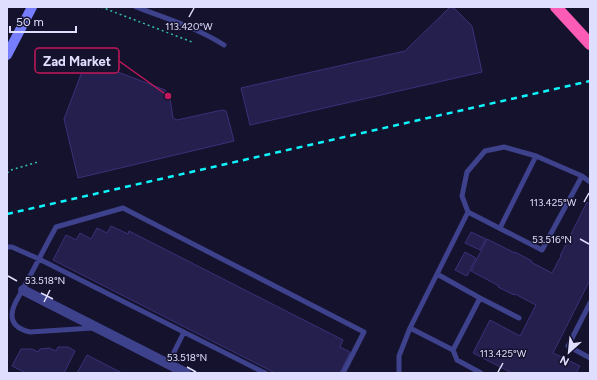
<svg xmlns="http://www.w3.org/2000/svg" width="597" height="380" viewBox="0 0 597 380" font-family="Figtree,sans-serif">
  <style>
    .building { fill: #241f4d; stroke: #3a3179 }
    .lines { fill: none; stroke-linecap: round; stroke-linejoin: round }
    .path { stroke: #33beab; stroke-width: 1.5; stroke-dasharray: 2 3; stroke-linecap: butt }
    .service { stroke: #3e418b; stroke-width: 5 }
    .tertiary { stroke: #3e418b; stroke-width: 10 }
    .secondary { stroke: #777efd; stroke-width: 10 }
    .motorway { stroke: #fc5cb5; stroke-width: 12 }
    .rail { stroke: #0ef5fb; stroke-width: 2.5; stroke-dasharray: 6 5; stroke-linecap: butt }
    .ticks { fill: none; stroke: #e0defe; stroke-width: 1.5 }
    .ticks-label { font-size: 10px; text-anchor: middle; fill: #e0defe; stroke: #15122d; stroke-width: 3; stroke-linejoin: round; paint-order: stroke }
    .leader { fill: none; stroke: #c2185b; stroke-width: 1.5 }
    .callout-dot { fill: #c2185b; stroke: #15122d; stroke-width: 1.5 }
    .callout { fill: #15122d; stroke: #c2185b; stroke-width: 1.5 }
    .callout-label { font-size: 13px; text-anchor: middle; font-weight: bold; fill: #e0defe }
  </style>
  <rect width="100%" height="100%" fill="#15122d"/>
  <path class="building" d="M451,7l4,2 17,17 10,46 -232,53 -9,-37 164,-37 43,-42z
    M94,63l71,27 3,3 2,5 3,20 4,2 45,-10 4,1 1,3 7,27 -156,37 -14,-59 19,-50 2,-3 4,-2z
    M587,202l3,2v76l-37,73 27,13 -4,7h-64l-39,-20 17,-33 30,16 16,-31 -21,-11 -1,1 -16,-8 1,-1 -28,-15 16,-32 28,14v-1l17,9 -1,1 21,11 9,-17h-1z
    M111,226l17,8 1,-3 214,109 -3,7 10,5 -10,21h-65l-222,-113 13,-25 10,5 4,-7 11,6 6,-11 10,5z
    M471,232l15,7 -6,11 -15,-7z
    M465,252l11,6 -9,18 -12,-6z
    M58,347h10l7,4 -11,22h-38l-14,-7 9,-17h11l6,3 2,-3 9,-1 7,3z
    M87,355l35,18h-45z"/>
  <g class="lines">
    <path class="path" d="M101,7l91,35
      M7,173l4,-3 27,-8"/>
    <path class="service" d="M136,7c30,11 61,21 88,38
      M468,212l-6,-16 5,-24 18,-21 19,-4 32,9 46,20
      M500,228l36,-72
      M7,247h5l27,12 226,114
      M437,274l31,-62 74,38 40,-74 8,6
      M590,303l-22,43 22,12
      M93,328l-63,4c-9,-2 -18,-6 -18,-17 0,-11 8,-19 12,-28 11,-20 21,-40 32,-60l67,-19 241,124 -21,41
      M453,350l-43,-22 27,-54 43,24
      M168,364l16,-32
      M399,373v-17l11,-28
      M481,373l-24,-13 -4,-10 27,-52 39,20"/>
    <path class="tertiary" d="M23,290l163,83"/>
    <path class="secondary" d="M7,55l25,-48"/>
    <path class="motorway" d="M556,7l34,37"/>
    <path class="rail" d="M7,214l583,-133"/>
  </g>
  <path class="ticks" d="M189,17l5,-9M584,202l5,-9M580,239l9,5M8,276l9,5M41,293l12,6M44,302l6,-12M187,367l9,5M498,372l5,-9"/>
  <g class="ticks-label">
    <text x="189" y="30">113.420°W</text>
    <text x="553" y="206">113.425°W</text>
    <text x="552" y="243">53.516°N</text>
    <text x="45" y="284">53.518°N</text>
    <text x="503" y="357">113.425°W</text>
    <text x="187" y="361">53.518°N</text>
  </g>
  <path class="leader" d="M168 96L119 61"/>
  <circle class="callout-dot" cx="168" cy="96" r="4"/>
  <rect class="callout" x="35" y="48" width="84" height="25" rx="4"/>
  <g class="callout-label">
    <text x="77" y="66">Zad Market</text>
  </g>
  <rect width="597" height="380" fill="none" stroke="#e0defe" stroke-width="16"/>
  <g transform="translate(569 352) rotate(207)" stroke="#15122d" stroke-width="3" paint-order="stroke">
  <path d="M0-3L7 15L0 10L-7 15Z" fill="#e0defe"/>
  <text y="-6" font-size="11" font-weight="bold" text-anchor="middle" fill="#e0defe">N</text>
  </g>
  <path d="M10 26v6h66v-6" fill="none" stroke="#e0defe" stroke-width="2"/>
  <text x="16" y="26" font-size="12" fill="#e0defe" stroke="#15122d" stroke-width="3" paint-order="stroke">50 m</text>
</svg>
